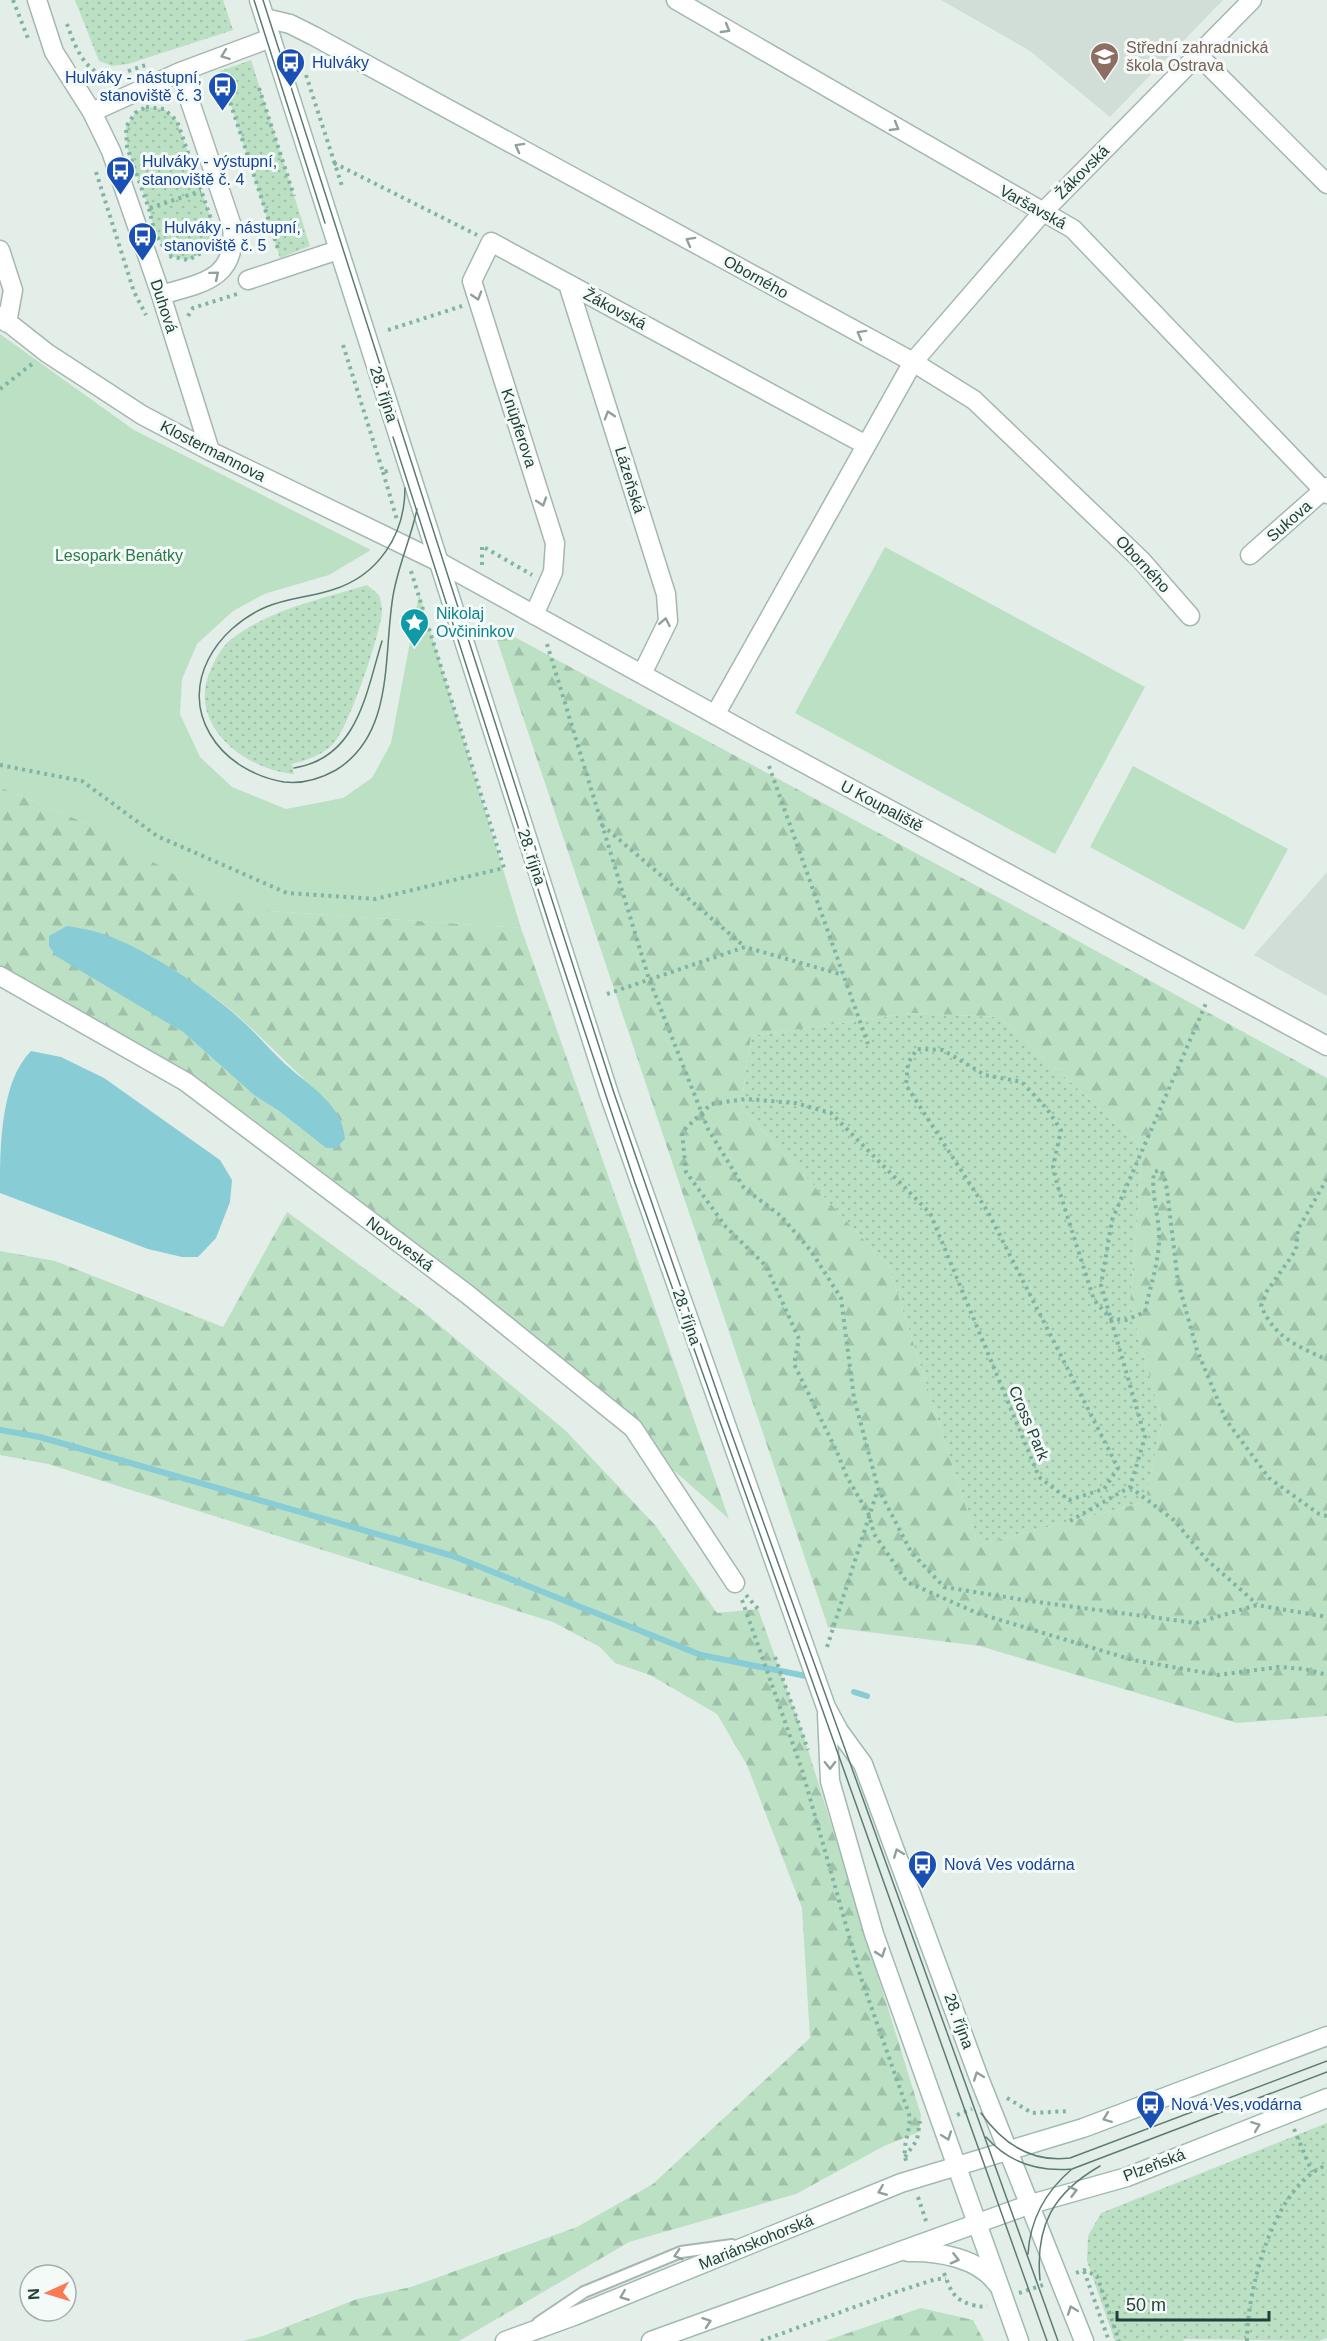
<svg xmlns="http://www.w3.org/2000/svg" width="1327" height="2341" viewBox="0 0 1327 2341" font-family="Arial,sans-serif">
  <style>
    .built { fill: #d1ded8 }
    .grass { fill: url(#grass-dots) }
    .forest { fill: url(#forest-firs); fill-rule: evenodd }
    .park { fill: #bbe0c4 }
    .water { fill: #88ccd6 }
    .lines { fill: none; stroke-linecap: round; stroke-linejoin: round }
    .stream { stroke: #88ccd6; stroke-width: 6 }
    .service-casing { stroke: #a5b7b0; stroke-width: 14 }
    .minor-casing { stroke: #a5b7b0; stroke-width: 21 }
    .secondary-casing { stroke: #a1bab1; stroke-width: 21 }
    .path { stroke: #82b4a3; stroke-width: 4; stroke-dasharray: 3 4.5; stroke-linecap: butt }
    .service { stroke: #fff; stroke-width: 10 }
    .minor { stroke: #fff; stroke-width: 18 }
    .secondary { stroke: #fff; stroke-width: 18 }
    .tram { stroke: #5c7c73; stroke-width: 1.5 }
    .oneway { stroke: #90a09c }
    .labels { text-anchor: middle; dominant-baseline: central; stroke-width: 6; stroke-linejoin: round; paint-order: stroke }
    .education-label { font-size: 16px; fill: #785e54; stroke: #f4faf7; text-anchor: start }
    .transit-label { font-size: 16px; fill: #164399; stroke: #f4faf7; text-anchor: start }
    .street-label { font-size: 16px; fill: #214138; stroke: #f4faf7 }
    .park-label { font-size: 16px; fill: #297a47; stroke: #f4faf7 }
    .culture-label { font-size: 16px; fill: #0d838f; stroke: #f4faf7; text-anchor: start }
  </style>
  <defs>
    <pattern id="grass-dots" width="8" height="8" patternUnits="userSpaceOnUse" patternTransform="scale(1.5)"><rect width="8" height="8" fill="#bbe0c4"/><path d="M2 2h.1M6 6h.1" fill="none" stroke="#a0c1a9" stroke-width="1.8" stroke-linecap="round"/></pattern>
    <pattern id="forest-firs" width="22" height="20" patternUnits="userSpaceOnUse" patternTransform="scale(1.5)"><rect width="22" height="20" fill="#bbe0c4"/><path d="M5 1l3.5 6h-7zM16 11l3.5 6h-7z" fill="#a0c1a9"/></pattern>
  </defs>
  <rect width="100%" height="100%" fill="#e3eee9"/>
  <path class="built" d="M941,0h282l-113,117 -80,-66z
    M1327,872v124l-73,-41z"/>
  <path class="grass" d="M75,0h148l10,30 -105,34 -16,2 -13,-5z
    M251,60l59,186 -30,12 -60,-187z
    M146,107l18,2 13,12 34,98 3,20 -9,12 -17,9 -19,-4 -14,-23 -6,-24 -22,-62 -1,-20 9,-14z
    M367,585l12,10c2,6 3,12 3,18 -3,24 -33,115 -49,131 -12,12 -26,16 -41,20l2,10c-49,-4 -109,-50 -83,-105 4,-9 10,-20 17,-27 40,-33 91,-42 139,-57z
    M911,1013l88,4 144,131 -13,156 32,117 -17,81 -167,43 -89,-278 -148,-160 10,-71z
    M1327,2123v215l-8,3 -136,-2 1,2h-69l-28,-80 1,-25 13,-23z"/>
  <path class="forest" d="M492,625l528,284 307,169v638l-90,7 -257,-77 -152,-19zM911,1013l88,4 144,131 -13,156 32,117 -17,81 -167,43 -89,-278 -148,-160 10,-71z
    M0,787l88,37 183,87 250,17 208,591 -262,-231 -278,-202 -189,-115zM142,953c33,19 68,38 97,64 30,27 57,56 88,83l-1,48 -47,-37 -25,-16 -71,-63 -29,-19z
    M287,1212l133,97 146,122 89,94 62,88 41,-4 47,131 116,375 -2,17 -35,14 -88,48 -167,48 -170,99h-216l20,-5 94,-37 54,-12 166,-60 76,-43 157,-146 -8,-130 -55,-143 -30,-51 -67,-39 -35,-12 -15,-16 -47,-25 -505,-158 -48,-9v-204l55,10 168,66z
    M921,2308l52,12 11,21h-159z"/>
  <path class="park" d="M0,334l134,96 237,120 -42,25 -65,19 -31,17 -36,33 -15,35 -2,35 20,43 32,30 54,22 57,-11 29,-20 19,-35 28,-149 102,334 -250,-17 -60,-15 -123,-72 -88,-37z
    M885,547l260,140 -90,167 -260,-141z
    M1133,766l155,83 -44,81 -154,-83z"/>
  <path class="water" d="M67,926c12,2 24,4 36,8 38,12 106,56 136,84 16,14 30,31 45,45 25,23 58,40 61,76l-9,9h-10l-47,-37 -25,-16 -71,-63 -127,-76 -7,-10v-10z
    M31,1051l30,6 43,21 116,82 12,20 -2,22 -14,36 -18,19h-16l-34,-8 -148,-56c0,-44 0,-111 31,-142z"/>
  <g class="lines">
    <path class="stream" d="M0,1430l40,7 413,119 248,99 110,22
      M854,1692l13,4"/>
    <defs>
      <path id="service" d="M538,2323l46,-31 97,-40 51,-7"/>
      <path id="minor" d="M37,0l17,52 38,60 19,39 50,144 49,156
        M676,0l397,229 254,265
        M265,18l25,6 24,12 599,326 61,38 167,160 49,56
        M1198,55l129,129
        M92,112l88,-40 91,-34
        M0,250l13,40 -6,33
        M248,280l90,-30
        M568,284l98,310 2,27 -26,53
        M161,295c41,-12 77,-16 71,-69l-52,-154
        M0,316l47,37 95,62 68,36 229,111 320,177 568,307
        M1250,555l77,-68
        M534,615l19,-43 2,-29 -83,-262 19,-39 375,203
        M715,715l198,-353 129,-149 210,-213
        M0,976l186,106 281,212 166,134 102,155"/>
      <path id="secondary" d="M259,0l350,1094 217,613 13,24 24,33 116,314 105,263
        M827,1714l3,67 44,153 145,407
        M908,2252c30,-1 71,6 89,32
        M505,2341l69,-25 327,-133 182,-55 244,-92
        M651,2341l380,-137 96,-27 200,-79"/>
    </defs>
    <use href="#service" class="service-casing"/>
    <use href="#minor" class="minor-casing"/>
    <use href="#secondary" class="secondary-casing"/>
    <path class="path" d="M13,0l16,41
      M67,24c7,20 19,55 47,51 11,-2 22,-7 32,-10
      M221,74l58,178
      M306,75l37,114
      M259,88l35,108
      M146,107l18,2 13,12 34,98 3,20 -9,12 -17,9 -19,-4 -14,-23 -6,-24 -22,-62 -1,-20 9,-14z
      M334,163l143,72
      M96,172l38,120 12,23
      M150,208l51,-17
      M188,316l5,-8 44,-14
      M388,330l74,-24
      M343,345l40,127 8,-2
      M0,389l32,-25
      M383,472l14,48
      M482,565v-19l50,29
      M547,644l102,335 59,150 36,59 37,28 30,35 30,47 13,100 24,90 33,64 33,35 86,14 166,22 61,-18 70,12
      M0,765l82,16 75,55 130,57 88,6 129,-31 -94,-300
      M769,766l99,278
      M602,825l143,122
      M607,994l138,-47 98,28
      M1327,1179l-29,50 -2,21 -29,41 -6,15c14,32 35,39 66,54
      M1130,1487l45,34 31,38 51,45
      M1327,1516l-8,-2 -50,-36 -43,-58 -29,-70 -19,-68 -11,-92 -3,-15 -4,-5 -6,2c-3,20 4,41 5,61 1,28 -9,52 -14,79l-19,8 -15,-1 -17,-19 -36,-113 -5,-20 8,-37 -14,-21 -25,-27 -37,-7 -42,-25 -26,-1 -9,14 -2,22 82,127 130,256 -14,21 -35,11 -30,-23 -109,-264 -99,-100 -36,-10 -49,-4 -35,5 -29,28 4,40 40,55 40,39 33,73 -5,25 43,88 10,25 22,38 5,19 33,48 70,31 156,47 85,15 61,-8 26,2 22,6
      M1070,1521l60,-34 15,-50 -44,-152 11,-65 95,-219
      M746,1595l12,14
      M742,1600l60,170 59,208 48,136c3,18 -9,31 -2,50
      M827,1647l51,-158
      M775,1657l33,93
      M1007,2098l25,15 38,-2
      M957,2115l15,-6
      M1294,2129l18,43
      M905,2157l12,-17 3,-19
      M918,2197l9,27
      M1084,2271l25,70
      M944,2273c7,18 9,26 28,32 6,1 9,3 15,0
      M1076,2273l8,-3 13,6 22,65
      M1019,2293l24,-8
      M761,2341l132,-48 43,-14h10
      M1247,2341c0,-51 27,-157 80,-176"/>
    <use href="#service" class="service"/>
    <use href="#minor" class="minor"/>
    <use href="#secondary" class="secondary"/>
    <path class="tram" d="M254,0l71,223
      M263,0l351,1093 113,328 331,920
      M393,437l160,499 82,247 412,1158
      M405,488c0,47 -27,88 -73,102 -22,7 -45,8 -66,17 -49,21 -86,76 -56,127 15,26 44,43 74,48 18,2 36,-3 52,-12 59,-36 47,-115 57,-174 5,-30 18,-58 24,-87
      M294,768c64,-10 72,-75 88,-127
      M981,2113c22,31 50,50 89,45l257,-97
      M986,2137c23,26 52,35 86,32l255,-97
      M1028,2254c2,-34 18,-63 44,-85
      M1040,2280c-5,-54 13,-87 60,-114"/>
  </g>
  <defs><path id="oneway-chevron" d="M-2-3.5L2.5 0L-2 3.5" fill="none" stroke-width="1.6" stroke-linecap="round" stroke-linejoin="round" transform="scale(1.5)"/></defs>
  <g class="oneway">
    <use href="#oneway-chevron" transform="translate(726 29) rotate(30)"/>
    <use href="#oneway-chevron" transform="translate(225 55) rotate(160)"/>
    <use href="#oneway-chevron" transform="translate(895 127) rotate(30)"/>
    <use href="#oneway-chevron" transform="translate(519 147) rotate(-151)"/>
    <use href="#oneway-chevron" transform="translate(690 241) rotate(-151)"/>
    <use href="#oneway-chevron" transform="translate(215 275) rotate(-40)"/>
    <use href="#oneway-chevron" transform="translate(477 296) rotate(73)"/>
    <use href="#oneway-chevron" transform="translate(861 334) rotate(-151)"/>
    <use href="#oneway-chevron" transform="translate(609 415) rotate(-107)"/>
    <use href="#oneway-chevron" transform="translate(542 502) rotate(72)"/>
    <use href="#oneway-chevron" transform="translate(665 622) rotate(-79)"/>
    <use href="#oneway-chevron" transform="translate(830 1765) rotate(89)"/>
    <use href="#oneway-chevron" transform="translate(898 1853) rotate(-111)"/>
    <use href="#oneway-chevron" transform="translate(881 1953) rotate(71)"/>
    <use href="#oneway-chevron" transform="translate(978 2076) rotate(-110)"/>
    <use href="#oneway-chevron" transform="translate(1107 2118) rotate(159)"/>
    <use href="#oneway-chevron" transform="translate(1256 2126) rotate(-21)"/>
    <use href="#oneway-chevron" transform="translate(947 2136) rotate(70)"/>
    <use href="#oneway-chevron" transform="translate(882 2191) rotate(158)"/>
    <use href="#oneway-chevron" transform="translate(1073 2191) rotate(-15)"/>
    <use href="#oneway-chevron" transform="translate(678 2255) rotate(163)"/>
    <use href="#oneway-chevron" transform="translate(955 2259) rotate(14)"/>
    <use href="#oneway-chevron" transform="translate(624 2296) rotate(158)"/>
    <use href="#oneway-chevron" transform="translate(1072 2310) rotate(-110)"/>
    <use href="#oneway-chevron" transform="translate(707 2322) rotate(-19)"/>
  </g>
  <defs>
    <symbol id="school-pin" viewBox="-11 -11 22 30"><path d="M0 17L-7.5 6A9.5 9.5 0 1 1 7.5 6Z" fill="#8d6e63" stroke="#f4faf7"/><path d="M0-5L7-2L0 1L-7-2ZM-4 1L0 2.5L4 1V4Q0 6-4 4Z" fill="#fff"/></symbol>
    <symbol id="bus-pin" viewBox="-11 -11 22 30"><path d="M0 17L-7.5 6A9.5 9.5 0 1 1 7.5 6Z" fill="#1a4fb4" stroke="#f4faf7"/><path d="M-5-6H5V4H4V6H2V4H-2V6H-4V4H-5ZM-3.5-4V0h7V-4ZM-3.5 1.2v1.5H-2V1.2ZM2 1.2v1.5H3.5V1.2Z" fill="#fff"/></symbol>
    <symbol id="sight-pin" viewBox="-11 -11 22 30"><path d="M0 17L-7.5 6A9.5 9.5 0 1 1 7.5 6Z" fill="#0f9aa8" stroke="#f4faf7"/><path d="M0-6L1.8-2.2L6-1.7L2.9 1.2L3.7 5.4L0 3.3L-3.7 5.4L-2.9 1.2L-6-1.7L-1.8-2.2Z" fill="#fff"/></symbol>
  </defs>
  <g fill-rule="evenodd">
    <use href="#school-pin" x="1088" y="40" width="33" height="45"/>
    <use href="#bus-pin" x="274" y="46" width="33" height="45"/>
    <use href="#bus-pin" x="206" y="70" width="33" height="45"/>
    <use href="#bus-pin" x="104" y="154" width="33" height="45"/>
    <use href="#bus-pin" x="126" y="220" width="33" height="45"/>
    <use href="#sight-pin" x="398" y="606" width="33" height="45"/>
    <use href="#bus-pin" x="906" y="1848" width="33" height="45"/>
    <use href="#bus-pin" x="1134" y="2088" width="33" height="45"/>
  </g>
  <g class="labels">
    <g class="education-label">
      <text x="1126" y="47">Střední zahradnická<tspan x="1126" dy="18">škola Ostrava</tspan></text>
    </g>
    <g class="transit-label">
      <text x="312" y="62">Hulváky</text>
      <text x="202" y="77" text-anchor="end">Hulváky - nástupní,<tspan x="202" dy="18">stanoviště č. 3</tspan></text>
      <text x="142" y="161">Hulváky - výstupní,<tspan x="142" dy="18">stanoviště č. 4</tspan></text>
      <text x="164" y="227">Hulváky - nástupní,<tspan x="164" dy="18">stanoviště č. 5</tspan></text>
      <text x="944" y="1864">Nová Ves vodárna</text>
      <text x="1171" y="2104">Nová Ves,vodárna</text>
    </g>
    <g class="street-label">
      <text transform="translate(1082 172) rotate(-45)">Žákovská</text>
      <text transform="translate(1033 207) rotate(29)">Varšavská</text>
      <text transform="translate(756 277) rotate(29)">Oborného</text>
      <text transform="translate(164 306) rotate(72)">Duhová</text>
      <text transform="translate(615 309) rotate(28)">Žákovská</text>
      <text transform="translate(384 394) rotate(72)">28. října</text>
      <text transform="translate(519 428) rotate(72)">Knüpferova</text>
      <text transform="translate(213 451) rotate(27)">Klostermannova</text>
      <text transform="translate(630 480) rotate(73)">Lázeňská</text>
      <text transform="translate(1289 521) rotate(-41)">Sukova</text>
      <text transform="translate(1143 564) rotate(47)">Oborného</text>
      <text transform="translate(882 806) rotate(28)">U Koupaliště</text>
      <text transform="translate(532 857) rotate(72)">28. října</text>
      <text transform="translate(400 1244) rotate(37)">Novoveská</text>
      <text transform="translate(687 1317) rotate(71)">28. října</text>
      <text transform="translate(1029 1423) rotate(67)">Cross Park</text>
      <text transform="translate(959 2021) rotate(70)">28. října</text>
      <text transform="translate(1154 2165) rotate(-21)">Plzeňská</text>
      <text transform="translate(756 2242) rotate(-22)">Mariánskohorská</text>
    </g>
    <g class="park-label">
      <text x="119" y="555">Lesopark Benátky</text>
    </g>
    <g class="culture-label">
      <text x="436" y="613">Nikolaj<tspan x="436" dy="18">Ovčininkov</tspan></text>
    </g>
  </g>
  <g transform="translate(48 2293) rotate(266)"><circle r="28" fill="#f4faf7" stroke="#a0b0ab" stroke-width="1.5"/>
  <path d="M0-4.5L10 22L0 15L-10 22Z" fill="#fa7a55"/>
  <text y="-9" font-size="16" font-weight="bold" text-anchor="middle" fill="#214138">N</text>
  </g>
  <path d="M1117 2311v9h152v-9" fill="none" stroke="#214138" stroke-width="3"/>
  <text x="1126" y="2311" font-size="18" fill="#214138" stroke="#f4faf7" stroke-width="4.5" paint-order="stroke">50 m</text>
</svg>
